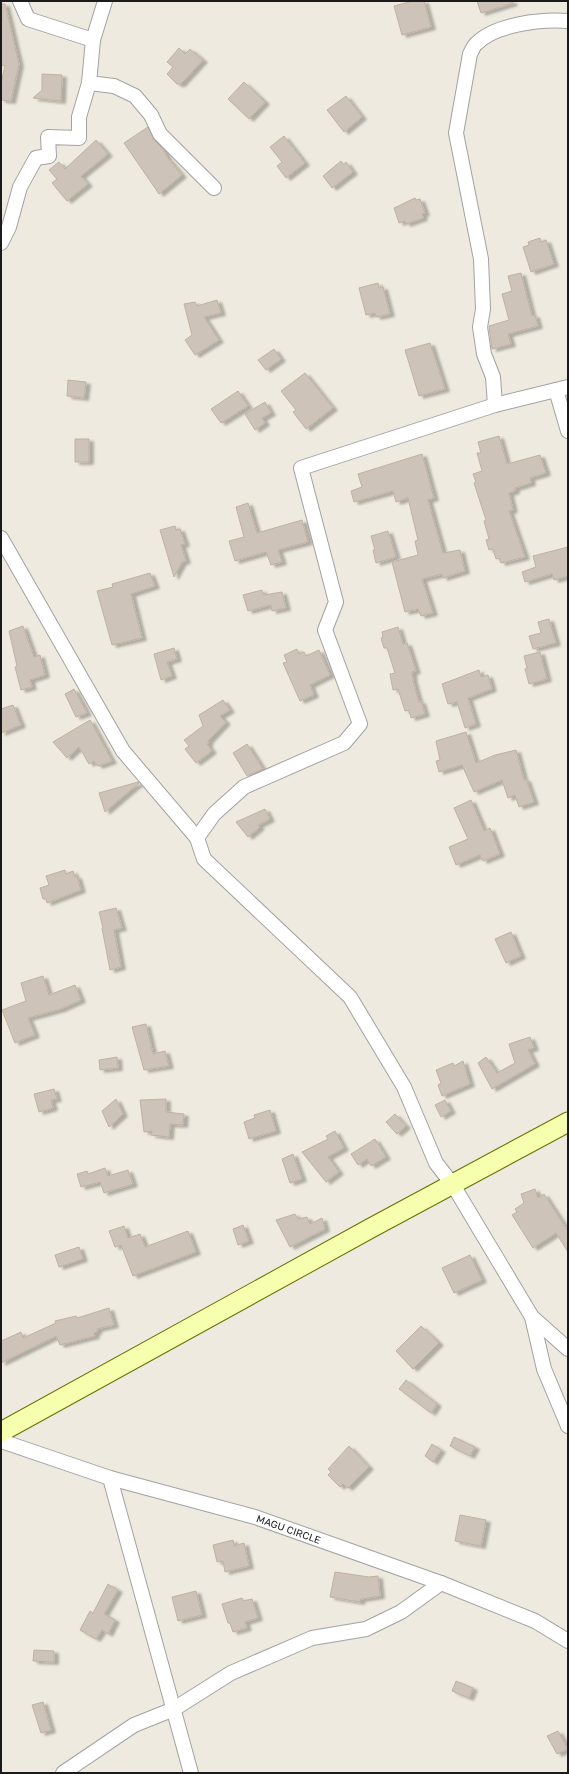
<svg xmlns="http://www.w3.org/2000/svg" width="569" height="1774" viewBox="0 0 569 1774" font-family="'Golos Text',sans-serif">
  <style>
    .building { fill: #cec3b8; stroke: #c0b1a1; filter: url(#shadow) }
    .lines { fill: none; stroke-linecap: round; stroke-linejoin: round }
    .street-casing { stroke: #a2a2a2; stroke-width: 16 }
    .secondary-casing { stroke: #617400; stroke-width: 21 }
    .street { stroke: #fff; stroke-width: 14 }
    .secondary { stroke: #f6ffad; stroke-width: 19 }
    .labels { text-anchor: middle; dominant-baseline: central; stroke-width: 3; stroke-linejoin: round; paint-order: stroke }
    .street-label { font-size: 10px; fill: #1b1b1b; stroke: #fff }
  </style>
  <defs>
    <filter id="shadow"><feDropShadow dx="4.5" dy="2.5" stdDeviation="1" flood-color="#0004"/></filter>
  </defs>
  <rect width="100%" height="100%" fill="#eeeadf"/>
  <path class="building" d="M413,1h11l7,26 -29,8 -8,-29z
    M477,1h35l1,2 -32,10z
    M1,4h4l14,60 -8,37 -10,-1v-18l4,-16 -4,-1z
    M179,48l6,6 5,-5 13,11 -22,24h-4l-10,-10 6,-7 -6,-5z
    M42,74l20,1 -1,26 -28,-3 9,-8z
    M244,82l21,20 -16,17 -21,-20z
    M346,96l16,21 -18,15 -17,-22z
    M148,127l6,13 9,9 4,8 15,18 -23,19 -35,-51z
    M284,136l21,27 -19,15 -9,-12 5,-4 -12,-15z
    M96,140l12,14 -27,22 7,8 -21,17 -15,-18 5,-4 -8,-9 10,-8 6,7z
    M341,161l3,4 2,-3 7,10 -21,16 -9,-12z
    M415,198l1,2 4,-1 5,14 -3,1 1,4 -17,6 -1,-3 -6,2 -5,-15z
    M540,238l1,4 5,-2 8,24 -23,8 -8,-25 6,-2 -1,-3z
    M521,273l11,43 3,-1 3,11 -30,8 3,10 -19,5 -3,-23 20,-6 -7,-26 10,-3 -4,-15z
    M378,283l1,5 4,-1 7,27 -14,3 -1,-4 -9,2 -7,-27z
    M217,300l4,13 -17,4 15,23 -24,15 -10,-15 7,-5 -8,-31 11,-2 2,4z
    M430,343l15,46 -26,7 -14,-46z
    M274,349l7,10 -15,11 -8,-10z
    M305,373l28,35 -27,21 -13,-17 3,-2 -15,-19z
    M68,380l18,2 -2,16 -17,-2z
    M238,391l10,15 -27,17 -10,-14z
    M265,402l6,11 -9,5 3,5 -10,7 -10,-16z
    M499,436l8,28 33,-9 6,18 -16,5 1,5 -16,5v3l-6,2 4,17 -4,1 16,46 -24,6 -2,-5 -3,1 -3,-10 -4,1 -3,-10 3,-1 -5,-18 2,-1 -12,-37 2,-1 -3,-8 9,-3 -5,-18h4l-3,-11z
    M75,439h14v23h-14z
    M422,454l12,44 -6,2 15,53 17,-3 5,21 -22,7 -1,-4 -20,5 11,34 -12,3 -3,-7 -13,3 -13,-50 26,-7 -3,-14 3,-1 -10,-42 -12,4 -3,-11 -39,11 -3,-11 11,-4 -4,-13z
    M248,503l9,30 45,-13 6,22 -30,8 4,12 -11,3 -5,-13 -31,9 -6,-20 15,-4 -8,-30z
    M175,526l1,4 4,-1 5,15 -4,1 5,16 -4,1 -8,15 -14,-47z
    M388,531l8,26 -20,6 -3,-13h2l-4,-14z
    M568,547v29l-14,4 -2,-6 -27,8 -3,-10 14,-5 -3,-11z
    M150,573l5,13 -24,8 11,44 -30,7 -15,-54 16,-4 -1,-3z
    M262,590l2,5 18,-3 4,16 -14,3 -1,-6 -23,6 -5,-16z
    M549,619l7,24 -23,6 -4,-13 12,-3 -3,-11z
    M23,626l11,31 6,-2 5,20 -15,5 2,7 -11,3 -6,-23 2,-1 -8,-35z
    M398,627l5,17 4,-1 9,28 -4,1 1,9 6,21 2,-1 4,13 -14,4 -2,-8 -4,1 -7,-22 -5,1 -3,-16 5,-1 -8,-25h-3l-3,-10 2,-1 -1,-5z
    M174,648l3,11 -10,3 5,14 -11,4 -7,-26z
    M297,649l2,5 5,-2 2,4 13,-6 11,25 -20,10 4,10 -14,6 -17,-38 4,-1 -3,-7z
    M540,652l7,27 -18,5 -4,-15 2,-1 -3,-12z
    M479,670l2,7 7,-2 4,14 -24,9 8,26 -11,4 -8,-26 -9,2 -6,-20z
    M74,689l13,24 -11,4 -11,-23z
    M223,700l7,10 -10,6 6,6 -18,19 1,2 -2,1 5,7 -16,12 -11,-14 4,-3 -5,-6 19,-14 -4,-11z
    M13,705l8,20 -20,8v-24z
    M90,720l22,41 -14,5 -4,-5 -5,3 -10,-17 -12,11 -14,-16z
    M466,732l10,31 19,-8 21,-5 8,30 2,-1 8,23 -15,5 -4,-12 -7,3 -6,-18 -28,12 -12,-27 -23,7 -3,-11 4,-1 -4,-19z
    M247,744l16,25 -16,7 -14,-23z
    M138,782l1,1 -34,29 -6,-19z
    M471,800l13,31 6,-3 10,26 -17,7 -3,-6 -24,10 -7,-18 19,-8 -14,-31z
    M265,809l5,10 -12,6 2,2 -12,10 -12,-15z
    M65,870l1,4 7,-3 2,6 2,-1 4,14 -34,13 -1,-4h-3l-3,-11 9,-3 -3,-9z
    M116,908l6,20 -8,2 7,37 -11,3 -8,-42h1l-4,-16z
    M511,932l10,24 -15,7 -11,-24z
    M43,976l6,19 26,-10 6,15 -20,9 -33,9 7,17 -20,8 -13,-33 24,-9 -5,-18z
    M146,1024l7,30 12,-3 4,15 -25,4 -12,-43z
    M530,1037l4,11 -6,2 7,14 -43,25 -14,-26 8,-6 11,16 18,-10 -6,-19z
    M117,1057l1,11 -18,2 -1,-10z
    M463,1061l7,23 -28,12 -4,-11 3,-2 -5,-13 17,-7 1,3z
    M54,1089l3,10 -6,1 2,8 -14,4 -5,-18z
    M116,1099l7,15 -14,13 -7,-16z
    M166,1099v13l18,2 -1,11 -13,-1 -1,13 -18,-2 1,-4 -8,1 -4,-32z
    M445,1100l6,11 -10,6 -6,-12z
    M270,1110l6,21 -27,8 -5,-17 11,-4 -1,-3z
    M395,1114l11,12 -9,8 -11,-12z
    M335,1131l9,17 -16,9 11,15 -13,10 -24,-30 26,-13 -2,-3z
    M375,1139l11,18 -15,9 -4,-7 -9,6 -7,-11z
    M293,1154l9,25 -12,4 -8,-24z
    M105,1168l3,8 20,-6 5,14 -29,9 -4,-11 -19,5 -4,-13 10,-3 1,3z
    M535,1189l3,9 6,-4 24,37v21l-12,-19 -23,15 -21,-33 5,-3 -2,-3 9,-6 -3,-9z
    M295,1214l3,5 9,-2 3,7 12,-6 3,11 -35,18 -14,-27z
    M243,1225l6,16 -11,4 -5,-16z
    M124,1226l4,12 12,-4 5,13 43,-16 8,21 -63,24 -12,-31 -6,2 -6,-16z
    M79,1247l4,12 -24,8 -4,-12z
    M470,1255l12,25 -28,13 -12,-25z
    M109,1308l5,17 -17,4v3l-3,1 1,3 -35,9 -4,-9 -55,27v-22l20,-9 2,6 33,-15 -1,-2 21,-5 1,2z
    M421,1326l18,17 -26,26 -17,-18z
    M406,1380l31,24 -6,9 -32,-24z
    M454,1437l21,10 -5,9 -20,-10z
    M432,1444l9,6 -8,12 -8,-6z
    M349,1446l20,21 -21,21 -5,-4 -3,3 -12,-12 3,-3 -3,-3z
    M460,1515l26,5 -5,26 -26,-5z
    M233,1540l1,6 10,-3 5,23 -24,6 -2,-11 -6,1 -4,-17z
    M335,1572l34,5 9,-1 2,20 -19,3 -1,3 -30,-5z
    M108,1584l10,6 -14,24 11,6 -7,14 -6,-4 -6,9 -16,-9 10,-19 3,2z
    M196,1591l6,24 -24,6 -6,-24z
    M242,1598l1,3 9,-2 6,19 -13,4 2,6 -14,4 -3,-9h-2l-6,-19z
    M34,1650l20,1v11l-21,-1z
    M456,1681l17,7 -4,10 -17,-7z
    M43,1702l8,28 -10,3 -9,-28z
    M558,1731l10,18 -11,5 -10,-18z"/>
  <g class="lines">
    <defs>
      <g id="street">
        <path d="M20,1l8,18 65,21"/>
        <path d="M89,83l25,3 21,10 16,19 9,19 54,54"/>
        <path d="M1,243l8,-16 11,-40 16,-29 13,-2 -1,-19 31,1v-21l10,-34 4,-43 12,-39"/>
        <path d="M556,390l12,41"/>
        <path d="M495,405l-2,-28 -9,-23 -4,-27 3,-18 -2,-50 -25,-126 14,-79c2,-4 4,-9 7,-11 19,-19 65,-24 91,-22"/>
        <path d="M1,538l122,213 74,87 7,21 146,138 54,90 32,76 17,22 79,132 36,32"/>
        <path d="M197,838l17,-24 30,-27 100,-44 16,-19 -35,-94 11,-28 -35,-134 194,-63 73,-18"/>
        <path d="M532,1317l12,52 24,57"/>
        <path id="s1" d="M1,1441l109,37 145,39 186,66 94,38 33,20"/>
        <path d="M110,1478l81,295"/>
        <path d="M63,1773l71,-48 40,-16 57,-36 81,-35 54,-9 35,-17 40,-29"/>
      </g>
      <path id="secondary" d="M1,1432l370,-204 197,-106"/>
    </defs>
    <use href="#street" class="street-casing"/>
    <use href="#secondary" class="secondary-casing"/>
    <use href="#street" class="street"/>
    <use href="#secondary" class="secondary"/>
  </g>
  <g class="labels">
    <g class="street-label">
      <text stroke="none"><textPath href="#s1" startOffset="301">MAGU CIRCLE</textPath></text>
    </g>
  </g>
  <rect width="569" height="1774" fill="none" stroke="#1b1b1b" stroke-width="4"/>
</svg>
